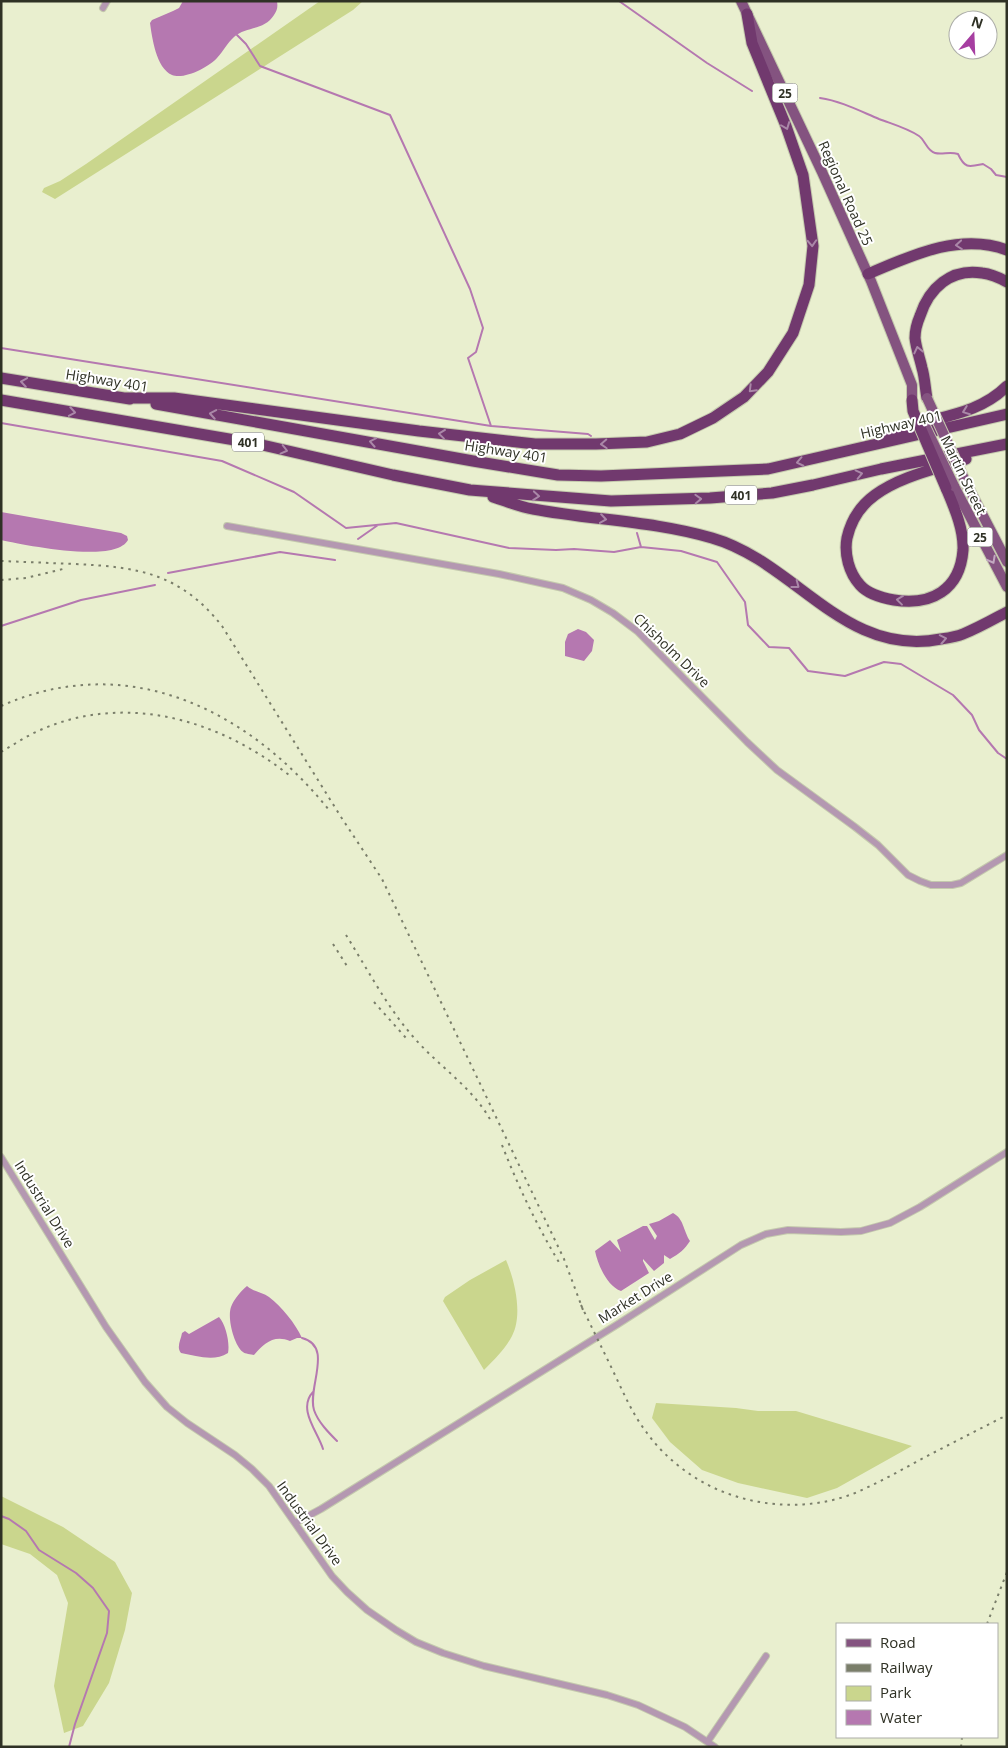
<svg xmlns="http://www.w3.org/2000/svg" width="1008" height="1748" viewBox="0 0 1008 1748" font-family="'Open Sans',sans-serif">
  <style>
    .green { fill: #cad68d }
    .water { fill: #b578b0 }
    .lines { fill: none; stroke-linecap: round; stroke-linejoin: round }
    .stream { stroke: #b578b0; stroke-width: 2 }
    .minor-casing { stroke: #c4c9ad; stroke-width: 8 }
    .primary-casing { stroke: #c4c9ad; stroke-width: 12 }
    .motorway-casing { stroke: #c4c9ad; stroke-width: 13 }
    .minor { stroke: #b498b1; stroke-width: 6 }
    .primary { stroke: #845380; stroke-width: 10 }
    .motorway { stroke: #71396e; stroke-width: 11 }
    .rail { stroke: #7a7e6a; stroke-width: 2; stroke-dasharray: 2.5 5; stroke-linecap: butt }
    .primary-bridge-casing { stroke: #c4c9ad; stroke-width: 12; stroke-linecap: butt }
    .motorway-bridge-casing { stroke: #c4c9ad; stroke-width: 13; stroke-linecap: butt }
    .primary-bridge { stroke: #845380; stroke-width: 10 }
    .motorway-bridge { stroke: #71396e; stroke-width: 11 }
    .oneway { stroke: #aa88a8 }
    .oneway2 { stroke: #c2a9c0 }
    .labels { text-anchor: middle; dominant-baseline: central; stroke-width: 4; stroke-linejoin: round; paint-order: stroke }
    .shield { fill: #fff; stroke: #6d6f66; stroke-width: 1 }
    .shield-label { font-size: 12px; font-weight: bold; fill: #2f3125 }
    .street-label { font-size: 14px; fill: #2f3125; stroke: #fff }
  </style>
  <rect width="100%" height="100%" fill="#e9efcf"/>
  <path class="green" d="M320,1h43l-10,9 -298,189 -13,-7 2,-4 16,-7 26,-17z
    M506,1260c9,21 17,55 6,76 -7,13 -17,23 -28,34l-41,-69 2,-4 25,-17z
    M656,1403l80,5 22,3h38l116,35 -75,42 -30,10 -69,-15 -36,-13 -32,-28 -18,-24z
    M1,1496l62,31 52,35 17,31 -7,37 -16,53 -26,43 -19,7 -10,-47 14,-83 -11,-28 -27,-21 -29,-10z"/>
  <path class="water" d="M183,1h94c1,7 0,9 -3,14 -10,16 -28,11 -40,22 -7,6 -11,15 -17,21 -8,9 -33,22 -45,17 -16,-7 -20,-38 -22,-52l2,-3 21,-9 6,-3z
    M1,512l120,21 6,3 1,4c-13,24 -103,5 -127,0z
    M578,629l8,3 8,8 -2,11 -8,10 -19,-5v-14l3,-8z
    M673,1213c11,6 10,17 17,28 -5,8 -11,13 -20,18l-6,-4v8l-10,8 -11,-12v2l6,12 -28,18c-14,-5 -23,-26 -26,-40l15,-11 11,12 -4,-12 26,-14h4l8,14 2,-4 -8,-12 10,-3z
    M247,1286c7,6 15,6 22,11 13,10 26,26 33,41h-5l-7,3c-16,-7 -27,3 -36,14 -3,-1 -9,-1 -11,-3 -9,-7 -16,-34 -12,-45 3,-8 10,-16 16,-21z
    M219,1317c7,8 11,26 9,36 -14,9 -31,3 -47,0 -5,-6 0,-13 1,-20l3,-2 4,3z"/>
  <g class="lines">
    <path class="stream" d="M619,1l88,62 45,28
      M237,35l9,9 14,22 130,49 80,174 13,39 -7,24 -8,6 23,68
      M820,98c21,3 40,13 59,21 13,5 28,9 40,17 6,4 8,15 16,17 8,2 14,-2 23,1 7,15 11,13 25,10l8,5 5,6 11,2
      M1,348l490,78 97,8 3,2
      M1,423l221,38 72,31 52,36 50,-5 113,25 47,2 18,-1 40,3 27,-5 40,4 36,11 28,40 3,23 21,22 20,1 19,23 37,5 39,-14 17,2 52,31 19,20 7,15 19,23 9,6
      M637,533l4,14
      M358,539l20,-14
      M168,573l112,-21 55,8
      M1,626l80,-26 74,-15
      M302,1338c32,8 5,50 12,72 4,12 15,23 23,31
      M313,1392c-16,17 5,40 10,57
      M1,1516l8,3 17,12 13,19 37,23 17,15 16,23 -2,22 -32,91 -6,23"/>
    <defs>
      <path id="minor" d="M103,8l4,-7
        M227,526l272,48 64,14 28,12 22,13 24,18 110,111 30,28 78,57 23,18 30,30 12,6 11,4h21l9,-2 46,-28
        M1,1157l105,170 39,55 22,25 20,16 48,32 17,14 17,17 63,90 15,16 20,18 29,20 20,12 27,11 41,13 123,29 31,10 47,22 30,20
        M295,1523l26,-14 297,-185 123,-79 25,-11 22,-4 53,2 20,-1 29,-8 30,-16 87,-55
        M708,1741l58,-85"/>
      <path id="primary" d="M741,1l81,171 49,109 41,104v15
        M966,483l41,79
        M954,486l53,101"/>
      <path id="motorway" d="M868,274c42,-18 92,-42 139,-24
        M1,378l129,21
        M124,398h50l245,33 116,13h61l51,-2 33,-8 33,-16 31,-21 24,-25 25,-39 16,-48 4,-39 -10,-71 -17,-49 -34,-83 -5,-29
        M927,398c-2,-10 -2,-20 -5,-30 -2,-9 -6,-20 -7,-30 0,-7 2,-15 5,-22 9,-28 31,-48 62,-43 8,1 18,5 25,9
        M1,400l257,44 135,31 77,15 141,11 99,-3 62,-5 41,-8 68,-16 126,-25
        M156,404l317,57 85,14 43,1 167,-7 239,-55
        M881,439c6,-3 11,-7 18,-9 37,-14 78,-14 108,-44
        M946,488c8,19 18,41 17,62 -3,40 -32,56 -69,50 -12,-2 -26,-6 -34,-15 -11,-12 -16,-31 -13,-47 4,-18 13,-32 28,-43 26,-19 61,-26 91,-36
        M493,497c13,4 27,10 40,12 59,11 121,12 179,29 84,24 132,120 229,101 7,-1 15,-2 22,-5 15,-6 29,-14 44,-22"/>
    </defs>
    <use href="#minor" class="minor-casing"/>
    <use href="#primary" class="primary-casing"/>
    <use href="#motorway" class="motorway-casing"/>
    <use href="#minor" class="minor"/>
    <use href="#primary" class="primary"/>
    <use href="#motorway" class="motorway"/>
    <path class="rail" d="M1,561c25,1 49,2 74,3 63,3 105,9 147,62l119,191 41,62 182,380 19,51
      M1,580l25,-2 41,-10
      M1,706c126,-56 247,3 328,104
      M1,752c12,-7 24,-15 37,-21 86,-39 180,-12 251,44
      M346,935c22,35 42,74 70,105 25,28 57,48 75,81
      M333,944l14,22
      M374,1002l32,36
      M502,1145c16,41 35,81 58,119
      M581,1305c11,23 22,45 33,68 10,21 19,42 33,60 18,25 45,46 74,58 42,17 91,19 134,2 21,-9 41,-20 61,-31 30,-16 60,-31 91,-47
      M987,1624l20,-52
      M961,1747l1,-10"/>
    <defs>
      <path id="primary-bridge" d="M927,398l39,85
        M924,424l30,62"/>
      <path id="motorway-bridge" d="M912,400l1,11 33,77"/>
    </defs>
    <use href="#primary-bridge" class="primary-bridge-casing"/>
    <use href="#motorway-bridge" class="motorway-bridge-casing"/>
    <use href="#primary-bridge" class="primary-bridge"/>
    <use href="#motorway-bridge" class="motorway-bridge"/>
  </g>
  <defs><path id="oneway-chevron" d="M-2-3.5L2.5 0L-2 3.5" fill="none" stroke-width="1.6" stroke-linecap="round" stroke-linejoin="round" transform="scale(1.25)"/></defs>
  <g class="oneway">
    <use href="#oneway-chevron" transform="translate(786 126) rotate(69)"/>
    <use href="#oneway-chevron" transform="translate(812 243) rotate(87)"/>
    <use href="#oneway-chevron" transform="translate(959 245) rotate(175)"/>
    <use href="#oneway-chevron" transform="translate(918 350) rotate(-103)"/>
    <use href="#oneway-chevron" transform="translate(24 382) rotate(-171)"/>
    <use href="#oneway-chevron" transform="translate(752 389) rotate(135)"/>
    <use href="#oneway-chevron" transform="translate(966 411) rotate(159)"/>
    <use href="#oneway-chevron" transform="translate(72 412) rotate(10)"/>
    <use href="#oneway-chevron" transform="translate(213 414) rotate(-170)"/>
    <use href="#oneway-chevron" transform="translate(442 434) rotate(-173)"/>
    <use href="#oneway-chevron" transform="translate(373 442) rotate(-169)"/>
    <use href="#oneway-chevron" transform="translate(604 444) rotate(177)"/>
    <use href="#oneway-chevron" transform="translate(284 450) rotate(14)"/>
    <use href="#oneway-chevron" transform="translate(800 462) rotate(168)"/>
    <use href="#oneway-chevron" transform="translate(859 474) rotate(-13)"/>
    <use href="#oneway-chevron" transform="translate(536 496) rotate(5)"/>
    <use href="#oneway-chevron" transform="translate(698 499) rotate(-2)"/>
    <use href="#oneway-chevron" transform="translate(603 519) rotate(8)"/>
    <use href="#oneway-chevron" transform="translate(796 585) rotate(37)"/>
    <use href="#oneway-chevron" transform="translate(900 600) rotate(-173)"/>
    <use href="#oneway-chevron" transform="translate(943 639) rotate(-11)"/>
  </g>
  <use class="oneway2" href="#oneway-chevron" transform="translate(992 560) rotate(62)"/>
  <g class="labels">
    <g class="shield">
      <rect x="772.5" y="83.5" width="25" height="19" rx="4"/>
      <rect x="232" y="432.5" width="32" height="19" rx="4"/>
      <rect x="725" y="485.5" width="32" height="19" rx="4"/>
      <rect x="967.5" y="527.5" width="25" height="19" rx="4"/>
    </g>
    <g class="shield-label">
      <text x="785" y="93">25</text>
      <text x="248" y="442">401</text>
      <text x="741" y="495">401</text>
      <text x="980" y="537">25</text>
    </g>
    <g class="street-label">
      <text transform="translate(846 193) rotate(66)">Regional Road 25</text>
      <text transform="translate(107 380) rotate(9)">Highway 401</text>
      <text transform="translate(901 424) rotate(-13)">Highway 401</text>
      <text transform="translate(506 451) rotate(9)">Highway 401</text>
      <text transform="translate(964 475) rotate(64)">Martin Street</text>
      <text transform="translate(672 650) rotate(44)">Chisholm Drive</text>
      <text transform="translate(45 1204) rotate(58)">Industrial Drive</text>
      <text transform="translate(635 1297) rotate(-32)">Market Drive</text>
      <text transform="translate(310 1523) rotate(54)">Industrial Drive</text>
    </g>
  </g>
  <rect width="1008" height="1748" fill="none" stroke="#2f3125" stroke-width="5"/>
  <rect x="836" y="1623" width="162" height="115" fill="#ffffff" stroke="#acada8"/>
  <rect x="846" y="1639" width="25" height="8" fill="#845380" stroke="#acada8"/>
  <text x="880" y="1648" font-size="15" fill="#2f3125">Road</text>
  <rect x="846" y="1664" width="25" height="8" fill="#7a7e6a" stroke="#acada8"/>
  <text x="880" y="1673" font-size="15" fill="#2f3125">Railway</text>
  <rect x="846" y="1686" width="25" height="15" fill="#cad68d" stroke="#acada8"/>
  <text x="880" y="1698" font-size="15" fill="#2f3125">Park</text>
  <rect x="846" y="1710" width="25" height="15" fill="#b578b0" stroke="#acada8"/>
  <text x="880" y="1723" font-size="15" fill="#2f3125">Water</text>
  <g transform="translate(973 35) rotate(19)"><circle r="24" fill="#ffffff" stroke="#acada8"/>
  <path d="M0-4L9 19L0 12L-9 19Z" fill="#a63ea1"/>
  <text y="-8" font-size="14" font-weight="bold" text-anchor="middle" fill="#2f3125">N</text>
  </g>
</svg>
